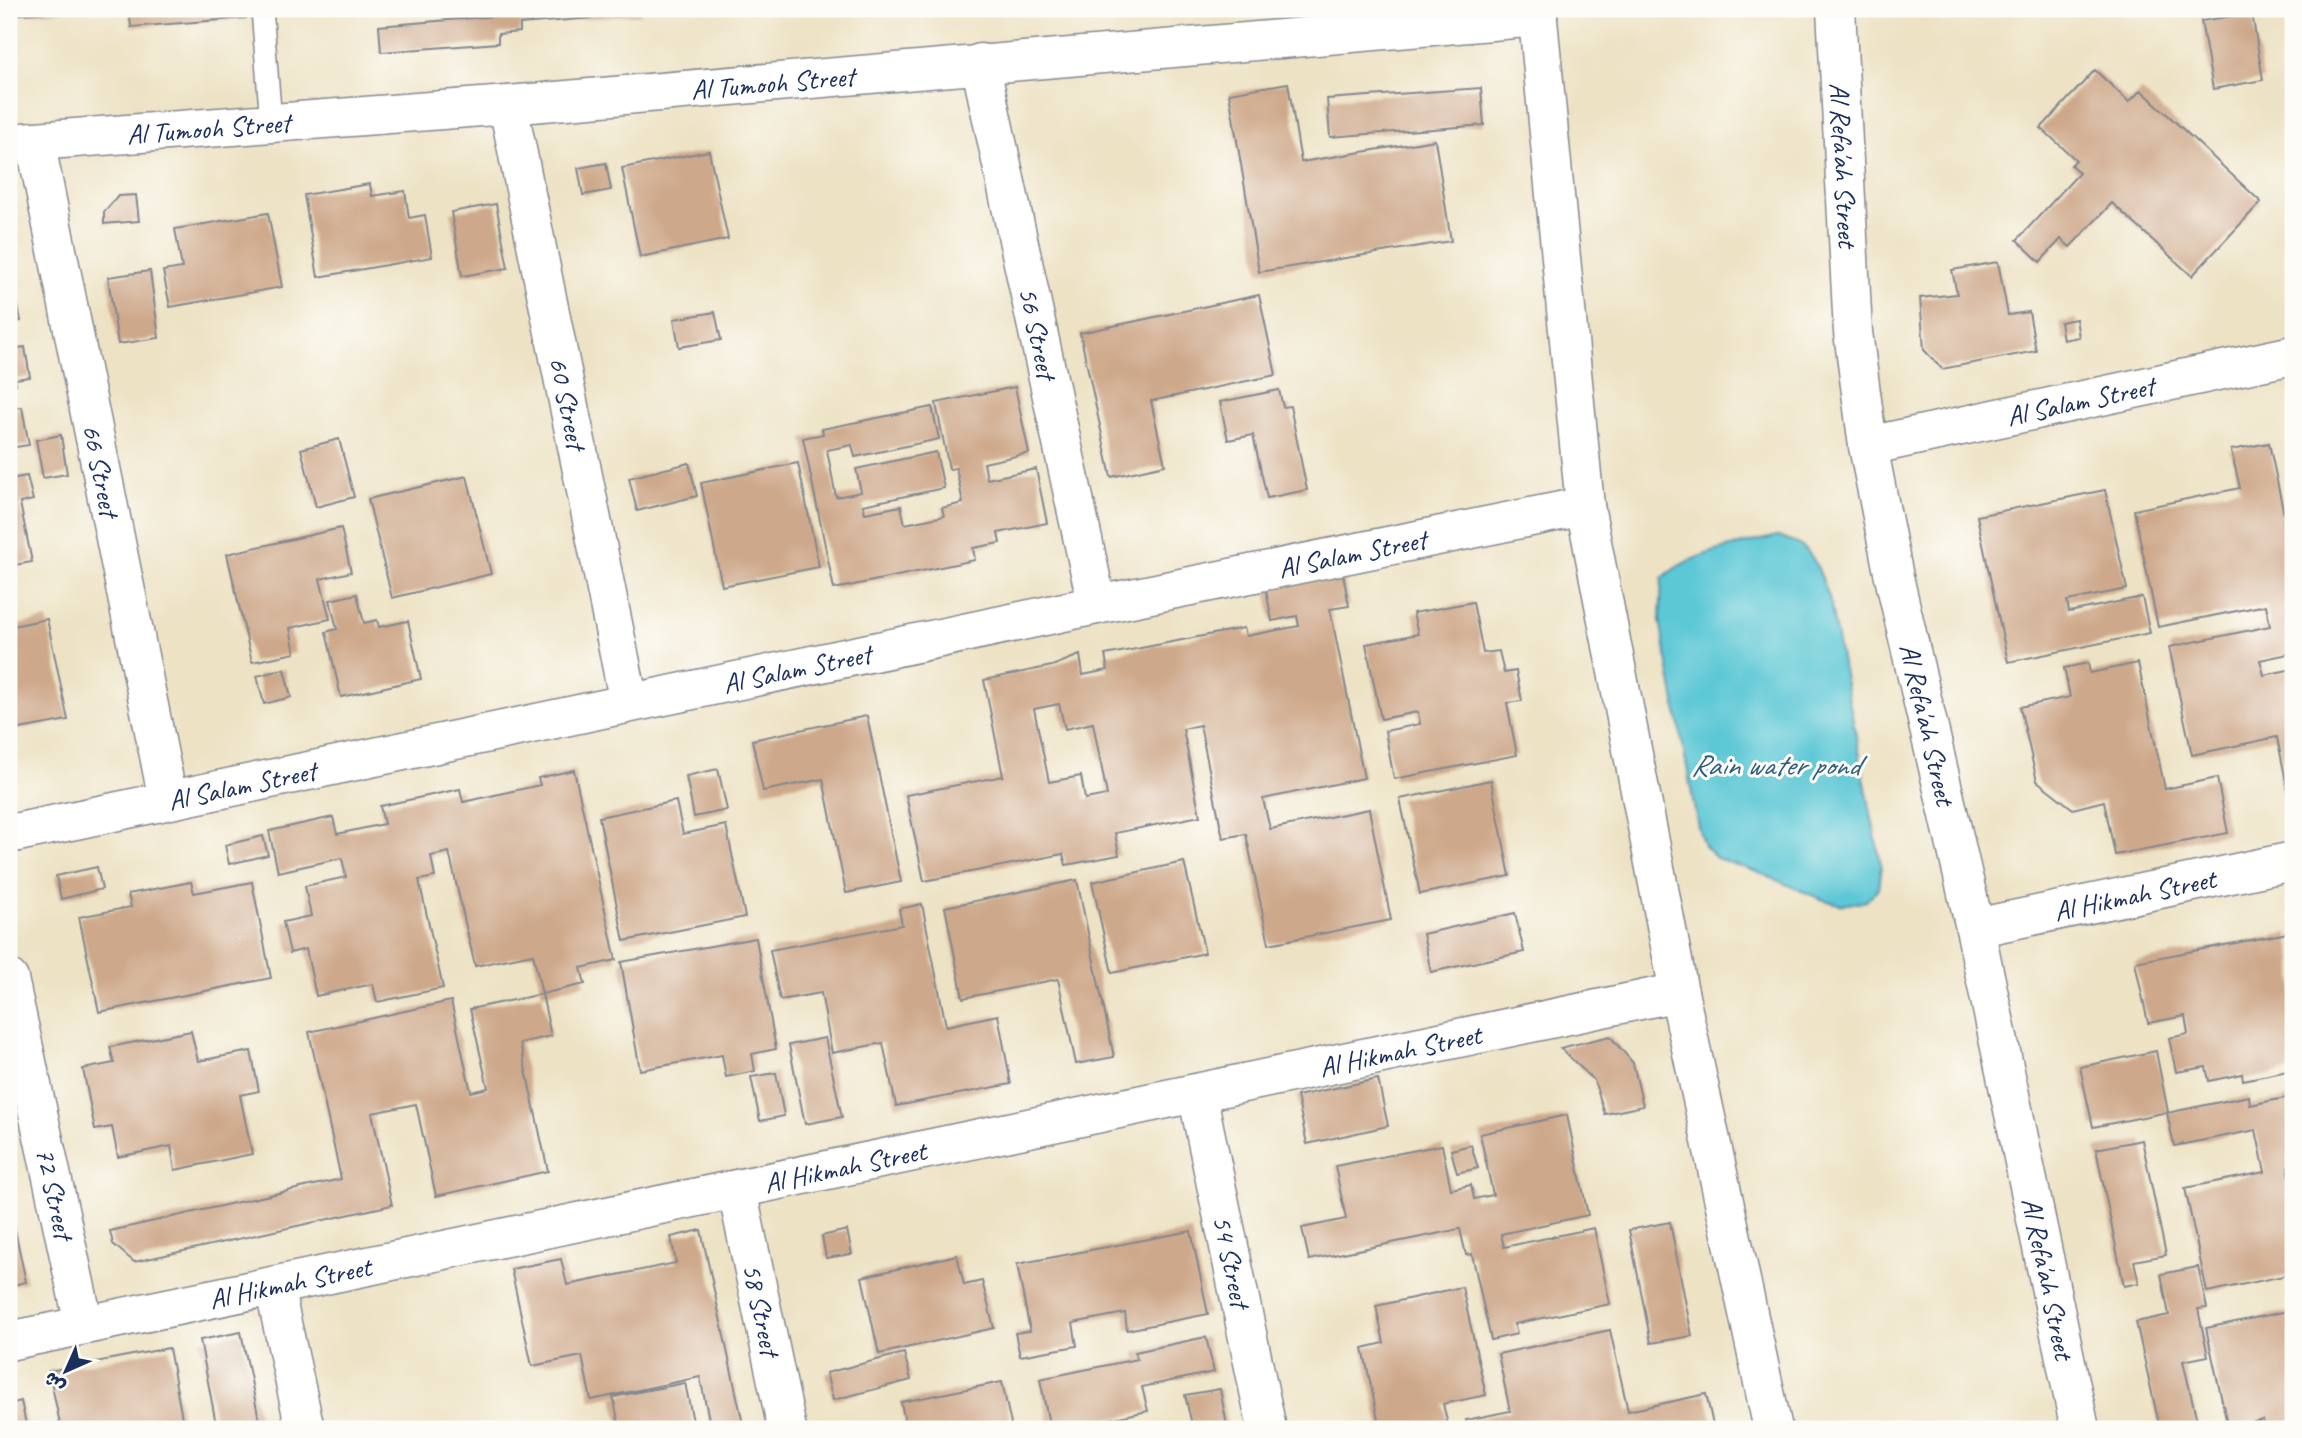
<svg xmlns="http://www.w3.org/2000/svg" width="2302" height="1438" viewBox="0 0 2302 1438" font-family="Caveat,'Playpen Sans Arabic',sans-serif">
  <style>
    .water { fill: #5cc7d5; stroke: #3c7b9a; stroke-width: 2 }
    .building { fill: #cea88a; fill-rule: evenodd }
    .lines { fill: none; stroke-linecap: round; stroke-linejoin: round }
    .service-casing { stroke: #848891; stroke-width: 24 }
    .minor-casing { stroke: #848891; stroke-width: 41 }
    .service { stroke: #fff; stroke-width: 21 }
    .minor { stroke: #fff; stroke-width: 38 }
    .labels { text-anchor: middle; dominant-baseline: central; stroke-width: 6; stroke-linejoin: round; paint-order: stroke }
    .street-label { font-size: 28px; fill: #1b2f5e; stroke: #fdfcf7 }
    .water-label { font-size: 30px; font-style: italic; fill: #2e5d82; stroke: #fdfcf7 }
  </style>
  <rect width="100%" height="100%" fill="#fdfcf7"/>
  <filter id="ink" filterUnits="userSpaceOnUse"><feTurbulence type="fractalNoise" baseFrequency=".0143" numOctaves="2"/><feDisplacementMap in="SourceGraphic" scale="14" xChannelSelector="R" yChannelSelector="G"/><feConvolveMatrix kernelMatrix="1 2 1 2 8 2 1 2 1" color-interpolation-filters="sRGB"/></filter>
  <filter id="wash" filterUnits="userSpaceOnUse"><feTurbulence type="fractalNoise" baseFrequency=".00686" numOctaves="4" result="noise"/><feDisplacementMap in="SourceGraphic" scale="28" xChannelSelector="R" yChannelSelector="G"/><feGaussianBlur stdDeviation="1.57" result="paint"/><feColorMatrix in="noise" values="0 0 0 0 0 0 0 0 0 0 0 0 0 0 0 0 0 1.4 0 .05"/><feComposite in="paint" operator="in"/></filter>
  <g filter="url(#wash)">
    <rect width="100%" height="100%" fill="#ede2c4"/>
    <path class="water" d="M1777,536c37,9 39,28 52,61l52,268 -3,24 -12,12 -24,4 -21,-6 -56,-24 -49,-17 -12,-12 -6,-19 -38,-206 2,-42c24,-26 81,-34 115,-43z"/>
    <g id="blocks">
      <path class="building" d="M9,9h54v2l-54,4z
        M129,9h116l1,9 -115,9z
        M495,9h145l1,5 -121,10v8l-22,2v9l-117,9 -2,-26 117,-10z
        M2252,13l11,67 -50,9 -12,-68z
        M2095,70l34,32 12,-12 120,112 -69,74 -80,-73 -42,44 -9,-8 -21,23 -23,-22 62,-67 -8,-8 5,-5 -35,-32z
        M1288,83l13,79 134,-22 16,101 -192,31 -30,-179z
        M1481,88l3,37 -154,12 -3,-38z
        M709,151l19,88 -88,18 -18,-89z
        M606,163l5,27 -28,5 -5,-27z
        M370,184l2,12 33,-5 4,27 16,-3 7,42 -114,20 -14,-82z
        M136,195l3,26 -35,3v-12l14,-16z
        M496,204l12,64 -46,8 -11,-64z
        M268,213l14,74 -112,20 -7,-36 19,-3 -7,-39z
        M9,260l12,61 -12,3z
        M1998,262l10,53 21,-3 7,39 -94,18 -18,-19 -4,-52 37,-4 -5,-24z
        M150,271l9,67 -41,6 -10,-67z
        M1259,295l17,80 -125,26 14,64 -54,12 -31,-144z
        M715,312l6,28 -42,7 -5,-28z
        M2076,319l3,18 -16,3 -3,-18z
        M25,347l5,30 -15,2 1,5 -7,2v-37z
        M1015,387l14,66 -45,10 3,16 49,-10 11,54 -49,10 2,10 -27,5 2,12 -141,29 -31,-151 20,-4 -1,-5 110,-22 7,32 -84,18 -3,-12 -25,5 9,47 25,-5 -5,-23 80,-17 8,36 -81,17 2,8 36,-7 4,18 39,-8 -2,-8 21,-5 -7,-35 -7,1 -13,-66z
        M1279,390l4,17 7,-1 17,84 -40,8 -14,-63 -25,5 -8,-38z
        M22,407l7,38 -20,3v-39z
        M61,435l6,39 -24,4 -7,-38z
        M339,439l15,58 -38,10 -15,-58z
        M2269,443l24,114v96l-33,7 4,15 29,-6 -1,142 -15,-74 -85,18 -23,-108 101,-21 -4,-21 -108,22 -24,-117 106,-22 -9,-38z
        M689,463l8,33 -60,15 -8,-33z
        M798,463l21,104 -97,19 -21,-103z
        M27,476l6,24 -13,3 12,59 -23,4v-87z
        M467,476l24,98 -99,24 -24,-99z
        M2105,490l22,99 -60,12 2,11 73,-15 8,36 -142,29 -31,-146z
        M341,528l10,44 -31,7 10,40 -40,9 5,25 -43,9 -25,-108z
        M1343,574l6,32 -19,3 34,169 -101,21 7,30 99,-20 22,111 -122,24 -23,-110 -23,4 -23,-113 -17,4 17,87 -85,17 4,22 -53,10 -3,-11 -139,27 -18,-86 97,-19 -19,-96 68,-14 28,-11 3,20 25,-5 -3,-15 139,-27 2,8 53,-10 -2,-10 -25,5 -6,-31zM1059,704l6,25 28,-6 14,72 -22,4 -4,-23 -32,6 -15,-73z
        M357,594l7,29 13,-3 2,7 29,-6 13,58 -80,18 -15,-65 11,-3 -7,-29z
        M1473,602l10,51 16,-2 5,22 12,-2 6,30 -15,2 10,52 -123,24 -9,-48 35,-7 -2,-12 -37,7 -15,-75 52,-10 -5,-21z
        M9,619l3,7 35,-7 21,101 -59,11z
        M2088,663l2,10 48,-10 27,126 52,-11 11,55 -113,22 -11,-54 -31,8 -36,-28 -17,-74 50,-10 -6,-29z
        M284,669l7,28 -27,7 -7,-28z
        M867,716l34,166 -55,11 -23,-114 -60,12 -11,-51z
        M718,769l9,41 -33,7 -8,-41z
        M574,770l42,190 -35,8 4,16 -43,10 -9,-40 -58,12 -26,-114 -18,4 4,21 -16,3 24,108 -66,14 -4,-18 -57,12 -10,-47 -16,4 -7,-31 28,-6 -6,-30 41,-9 -4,-19 -64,14 -9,-41 64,-14 4,17 47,-10 -4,-18 80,-17 3,13 77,-17 -2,-7z
        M1491,780l19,96 -90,18 -20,-95z
        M676,801l7,33 43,-9 19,92 -121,24 -25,-124z
        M263,836l5,19 -39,9 -4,-19z
        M1184,862l21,91 -93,20 -20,-91z
        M97,867l5,22 -41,10 -5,-23z
        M1077,880l37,177 -38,7 -18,-85 -95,19 -18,-91z
        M191,882l3,11 58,-11 19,96 -172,34 -20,-95 52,-10 -3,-13z
        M922,904l24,122 52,-11 13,69 -115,22 -13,-63 -51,10 -11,-60 -41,7 -10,-50 132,-25 -3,-16z
        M1515,913l9,39 -93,20 -8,-38z
        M2288,933l5,26v111l-50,10 -1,-6 -33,7 -3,-14 -30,5 -7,-34 19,-4 -3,-18 -37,7 -13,-61z
        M756,938l20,111 -24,5 3,17 -29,6 -4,-22 -82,15 -19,-108z
        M542,994l9,42 -31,7 28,128 -112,25 -20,-92 -44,9 20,92 -258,57 -21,-18 -3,-13 231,-52 -32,-147 142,-31 20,91 17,-4 -18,-79z
        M191,1031l7,30 53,-10 8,40 -19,4 12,59 -77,16 -4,-24 -53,11 -6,-30 -17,3 -12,-61 31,-6 -4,-16z
        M1610,1036l23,27 10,43 -38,8 -11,-34 -34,-32z
        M825,1038l17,79 -37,7 -16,-79z
        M2156,1051l12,61 -75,15 -13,-60z
        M776,1073l8,43 -24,5 -9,-44z
        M1378,1079l10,47 -81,18 -10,-48z
        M2249,1096l1,9 40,-8 3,17v52l-5,1 5,24v83l-86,18 -22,-104 80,-16 -9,-42 -82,16 -7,-33z
        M1567,1115l21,100 -87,19 3,13 90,-19 16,76 -96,20 3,10 -26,6 -19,-86 -6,1 -6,-26 -151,31 -7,-32 44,-9 -11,-53 107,-21 9,44 20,-4 3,14 19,-4 -13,-61z
        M2142,1140l24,115 -32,6 5,22 -15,3 -28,-137z
        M1471,1145l7,23 -21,5 -6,-23z
        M9,1201l17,81 -17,4z
        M1670,1222l22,114 -41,7 -22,-113z
        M701,1230l42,194 -32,5 -11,-52 -109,23 -9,-44 -50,10 -21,-97 50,-10 6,26 109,-22 -5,-26z
        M847,1230l5,24 -26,4 -4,-22z
        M1191,1231l17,83 -81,16 -2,-17 -52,10 4,23 -57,10 -5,-23 15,-2 -13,-67z
        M957,1255l7,30 18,-4 12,47 -115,26 -17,-77z
        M2198,1267l9,41 -9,1 10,47 -25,5 16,68h-39l-24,-107 33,-7 -8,-41z
        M1462,1287l24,108 -43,9 6,25h-69l-17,-81 21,-5 -8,-37z
        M2293,1310v114l-28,5 -2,-9 -35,8 -22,-100z
        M1610,1330l18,81 78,-17 8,35h-246l-2,-9 44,-9 -12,-57z
        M241,1332l20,97h-44l-17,-89z
        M1206,1337l8,35 -72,15 6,24 -86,18h-12l-10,-50 97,-20 -2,-7z
        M169,1348l15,81h-123l-12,-58z
        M904,1353l7,27 -78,20 -7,-27z
        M1002,1382l10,47h-106l-5,-27z
        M685,1383l9,43 -16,3h-58l-7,-32z
        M1220,1389l7,36 -34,4 -8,-34z
        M21,1401l6,28h-18v-25z"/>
    </g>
  </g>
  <g filter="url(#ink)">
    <use href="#blocks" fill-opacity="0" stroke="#848891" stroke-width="2"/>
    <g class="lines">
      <defs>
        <path id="service" d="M262,9l9,114"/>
        <g id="minor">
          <path d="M1537,9l48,497 94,486 94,437"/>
          <path id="s1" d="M1836,9l17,323 15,114 26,131 81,351 105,501"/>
          <path id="s2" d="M980,63l117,542"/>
          <path id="s3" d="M508,105l121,598"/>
          <path id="s4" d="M35,141l133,659"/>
          <path id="s5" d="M9,143l499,-38 1030,-88"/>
          <path id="s6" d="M1868,446l425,-91"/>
          <path id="s7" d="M9,834l1088,-229 488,-99"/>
          <path id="s8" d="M1975,928l318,-67"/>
          <path id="s9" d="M9,979l75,346"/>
          <path id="s10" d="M1197,1093l70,336"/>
          <path id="s11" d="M737,1190l50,239"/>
          <path d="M274,1286l31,143"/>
          <path id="s12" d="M9,1341l1670,-349"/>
        </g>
      </defs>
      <use href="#service" class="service-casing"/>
      <use href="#minor" class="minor-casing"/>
      <use href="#service" class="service"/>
      <use href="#minor" class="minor"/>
    </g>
  </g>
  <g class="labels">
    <g class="street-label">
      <text stroke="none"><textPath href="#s5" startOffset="766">Al Tumooh Street</textPath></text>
      <text stroke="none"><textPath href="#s5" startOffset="200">Al Tumooh Street</textPath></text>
      <text stroke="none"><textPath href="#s1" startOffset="156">Al Refa'ah Street</textPath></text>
      <text stroke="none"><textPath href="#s2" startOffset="276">56 Street</textPath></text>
      <text stroke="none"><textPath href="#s6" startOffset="217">Al Salam Street</textPath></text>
      <text stroke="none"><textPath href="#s3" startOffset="304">60 Street</textPath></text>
      <text stroke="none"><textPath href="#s4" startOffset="336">66 Street</textPath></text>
      <text stroke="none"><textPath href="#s7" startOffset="1372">Al Salam Street</textPath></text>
      <text stroke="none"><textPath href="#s7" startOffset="805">Al Salam Street</textPath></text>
      <text stroke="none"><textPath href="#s1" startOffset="723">Al Refa'ah Street</textPath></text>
      <text stroke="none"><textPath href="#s7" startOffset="238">Al Salam Street</textPath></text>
      <text stroke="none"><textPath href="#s8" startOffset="163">Al Hikmah Street</textPath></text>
      <text stroke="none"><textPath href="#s12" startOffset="1421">Al Hikmah Street</textPath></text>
      <text stroke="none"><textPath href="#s12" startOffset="854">Al Hikmah Street</textPath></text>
      <text stroke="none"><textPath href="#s9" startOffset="219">72 Street</textPath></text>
      <text stroke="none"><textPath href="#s10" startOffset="172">54 Street</textPath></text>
      <text stroke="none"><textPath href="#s1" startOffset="1290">Al Refa'ah Street</textPath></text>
      <text stroke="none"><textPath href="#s12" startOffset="287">Al Hikmah Street</textPath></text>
      <text stroke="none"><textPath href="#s11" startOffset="122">58 Street</textPath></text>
    </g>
    <g class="water-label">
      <text x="1775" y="765">Rain water pond</text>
    </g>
  </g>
  <rect width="2302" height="1438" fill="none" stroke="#fdfcf7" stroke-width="35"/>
  <g transform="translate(66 1371) rotate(225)" stroke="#fdfcf7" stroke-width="5" paint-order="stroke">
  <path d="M0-5L12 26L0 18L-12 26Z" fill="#1b2f5e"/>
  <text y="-10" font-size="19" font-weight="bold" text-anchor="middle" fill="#1b2f5e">ش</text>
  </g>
</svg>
